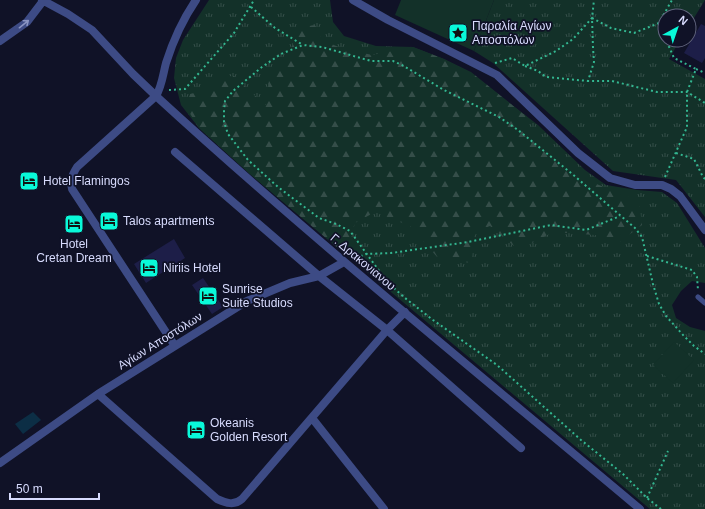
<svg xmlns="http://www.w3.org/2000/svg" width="705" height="509" viewBox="0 0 705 509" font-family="Arial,sans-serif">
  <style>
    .grass { fill: url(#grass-tufts) }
    .forest { fill: url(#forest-firs) }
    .pitch { fill: #133129 }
    .water { fill: #0c2e45 }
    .building { fill: #1d1e48 }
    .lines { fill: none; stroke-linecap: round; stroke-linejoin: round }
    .path { stroke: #33b690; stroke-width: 2; stroke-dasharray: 2 3; stroke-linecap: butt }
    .service { stroke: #3d4b85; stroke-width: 5 }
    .minor { stroke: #3d4b85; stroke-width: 8 }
    .oneway { stroke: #8a94c2 }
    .labels { text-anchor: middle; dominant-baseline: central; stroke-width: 3.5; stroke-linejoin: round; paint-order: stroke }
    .poi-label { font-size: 12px; fill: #d8dcfe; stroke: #101227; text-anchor: start }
    .street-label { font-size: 12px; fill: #d8dcfe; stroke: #101227 }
  </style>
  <defs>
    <pattern id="grass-tufts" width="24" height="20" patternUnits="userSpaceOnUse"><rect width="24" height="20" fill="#133129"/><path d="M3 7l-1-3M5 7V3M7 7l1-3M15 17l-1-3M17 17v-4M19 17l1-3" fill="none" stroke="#354e49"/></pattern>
    <pattern id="forest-firs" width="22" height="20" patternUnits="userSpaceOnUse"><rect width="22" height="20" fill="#133129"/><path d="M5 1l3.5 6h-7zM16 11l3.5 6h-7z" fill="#354e49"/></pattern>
  </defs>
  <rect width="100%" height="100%" fill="#101227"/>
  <path class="grass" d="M209,0h121l3,22 11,14 32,10 37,1 31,12 27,14 67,52 47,45 21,15 31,5 25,2 15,11 28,45v35l-13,-2 -11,10 -9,14 4,13 14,9 15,4v178h-55l-400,-335 -51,-46 -18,-23 -7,-27 2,-20 7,-18z
    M494,0h211l-16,26v-10h-24v24h15l-11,19 36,20v138l-29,-37 -63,-9 -120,-108 -19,-12z"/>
  <path class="forest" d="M315,25l7,15 19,8 31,7 41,-8 31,12 27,13 56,45 4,20 42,35 21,11 45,18 3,24 -25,19 -22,-9 -42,-3 -23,12 -16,2 -24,-20 -14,5 -5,32 -33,-5 -28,-32 -35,-14 -20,11 -9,32 -96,-81 -51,-46 -13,-21 4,-13 20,-5 10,-12 14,-1 32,30 4,-35 18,-9 5,-19 9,-16z"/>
  <path class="pitch" d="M401,0h93l-20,51 -79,-36z
    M674,342l20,18 -21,23 -20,-18z"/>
  <path class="water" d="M33,412l8,8 -18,14 -8,-10z"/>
  <path class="building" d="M701,24l4,2v32l-3,5 -18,-10z
    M174,239l11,19 -39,25 -12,-19z
    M203,278l20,29 -11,7 -20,-29z"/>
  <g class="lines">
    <path class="path" d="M251,7l24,21 28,17
      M659,23l-25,10 -23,-5 -19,-10 1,30 1,14 -6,19h24l45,11h30l18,11
      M665,38l-6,-15 13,-23
      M495,63l17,-5 13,8 31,-15 17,-12 19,-21 2,-18
      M525,66l13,5 8,6 42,4
      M696,69l9,4
      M169,90l16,-1 49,-56 20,-33
      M676,153l18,6 9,18 2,2
      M665,177l22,-50v-35l9,-23 -22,-11 -8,-18
      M647,256l45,14 5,7 1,13
      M356,258l10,-4 25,-1 77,-11 83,-17 35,5 34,-14
      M647,498l21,-47
      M661,509l-14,-11 -24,-24 -42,-34 -84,-75 -64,-45 -28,-22 -17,-15 -38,-52 -14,-7 -17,-6 -41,-31 -30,-27 -20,-26 -4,-12v-12l1,-9 8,-10 29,-24 19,-13 22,-9 19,2 49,14h22l9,4 42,25 55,27 19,13 53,43 64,55 7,9 11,47 6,20 7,12 18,20 10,10 11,8"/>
    <path class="service" d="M698,297l7,6"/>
    <path class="minor" d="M42,0l26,14 24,16 41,44 23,22 -79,71c-5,8 -7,13 -5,22l103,157
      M196,0c-13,19 -23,41 -30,63 -3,11 -4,23 -10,33 157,144 322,277 484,413
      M353,0l35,20 109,55 81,78 32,25 25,7h27l9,4 9,7 25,34
      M0,41l27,-19 16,-21
      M175,152l144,124 68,54 134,118
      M98,394l119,105c9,4 17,7 25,0l145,-169 18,-18
      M312,418l72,91
      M0,463l98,-69 149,-93 43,-18 29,-7 25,-14"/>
  </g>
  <defs><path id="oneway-shaft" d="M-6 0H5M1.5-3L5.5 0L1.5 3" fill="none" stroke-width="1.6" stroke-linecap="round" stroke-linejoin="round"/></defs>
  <use class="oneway" href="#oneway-shaft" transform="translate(24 24) rotate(-39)"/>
  <defs>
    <symbol id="sight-square" viewBox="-11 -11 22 22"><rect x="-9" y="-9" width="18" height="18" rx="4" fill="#09f9d9" stroke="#101227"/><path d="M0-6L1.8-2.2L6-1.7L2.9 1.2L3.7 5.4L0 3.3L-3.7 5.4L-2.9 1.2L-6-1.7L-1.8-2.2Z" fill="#111"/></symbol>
    <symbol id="hotel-square" viewBox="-11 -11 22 22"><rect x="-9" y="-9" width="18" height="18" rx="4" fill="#09f9d9" stroke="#101227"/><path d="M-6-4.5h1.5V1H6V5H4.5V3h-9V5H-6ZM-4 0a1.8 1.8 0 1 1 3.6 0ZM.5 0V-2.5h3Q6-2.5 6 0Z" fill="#111"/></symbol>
  </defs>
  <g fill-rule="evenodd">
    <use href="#sight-square" x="447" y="22" width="22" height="22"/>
    <use href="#hotel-square" x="18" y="170" width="22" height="22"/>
    <use href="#hotel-square" x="98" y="210" width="22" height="22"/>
    <use href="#hotel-square" x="63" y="213" width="22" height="22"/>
    <use href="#hotel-square" x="138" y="257" width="22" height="22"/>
    <use href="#hotel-square" x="197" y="285" width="22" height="22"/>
    <use href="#hotel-square" x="185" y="419" width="22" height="22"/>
  </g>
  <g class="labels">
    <g class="poi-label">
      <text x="472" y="26">Παραλία Αγίων<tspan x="472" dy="14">Αποστόλων</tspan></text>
      <text x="43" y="181">Hotel Flamingos</text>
      <text x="123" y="221">Talos apartments</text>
      <text x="74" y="244" text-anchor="middle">Hotel<tspan x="74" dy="14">Cretan Dream</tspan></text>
      <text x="163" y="268">Niriis Hotel</text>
      <text x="222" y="289">Sunrise<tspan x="222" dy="14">Suite Studios</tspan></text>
      <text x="210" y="423">Okeanis<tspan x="210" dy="14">Golden Resort</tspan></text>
    </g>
    <g class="street-label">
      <text transform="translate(363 262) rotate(40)">Γ. Δρακονιανου</text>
      <text transform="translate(160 341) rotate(-32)">Αγίων Αποστόλων</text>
    </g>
  </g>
  <g transform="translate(677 28) rotate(40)"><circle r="19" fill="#101227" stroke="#60637d"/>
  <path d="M0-3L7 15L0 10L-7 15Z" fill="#09f9d9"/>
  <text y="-6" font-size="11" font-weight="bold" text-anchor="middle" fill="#d8dcfe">N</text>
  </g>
  <path d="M10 493v6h89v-6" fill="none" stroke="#d8dcfe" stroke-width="2"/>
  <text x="16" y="493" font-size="12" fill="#d8dcfe" stroke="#101227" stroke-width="3" paint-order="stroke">50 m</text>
</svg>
